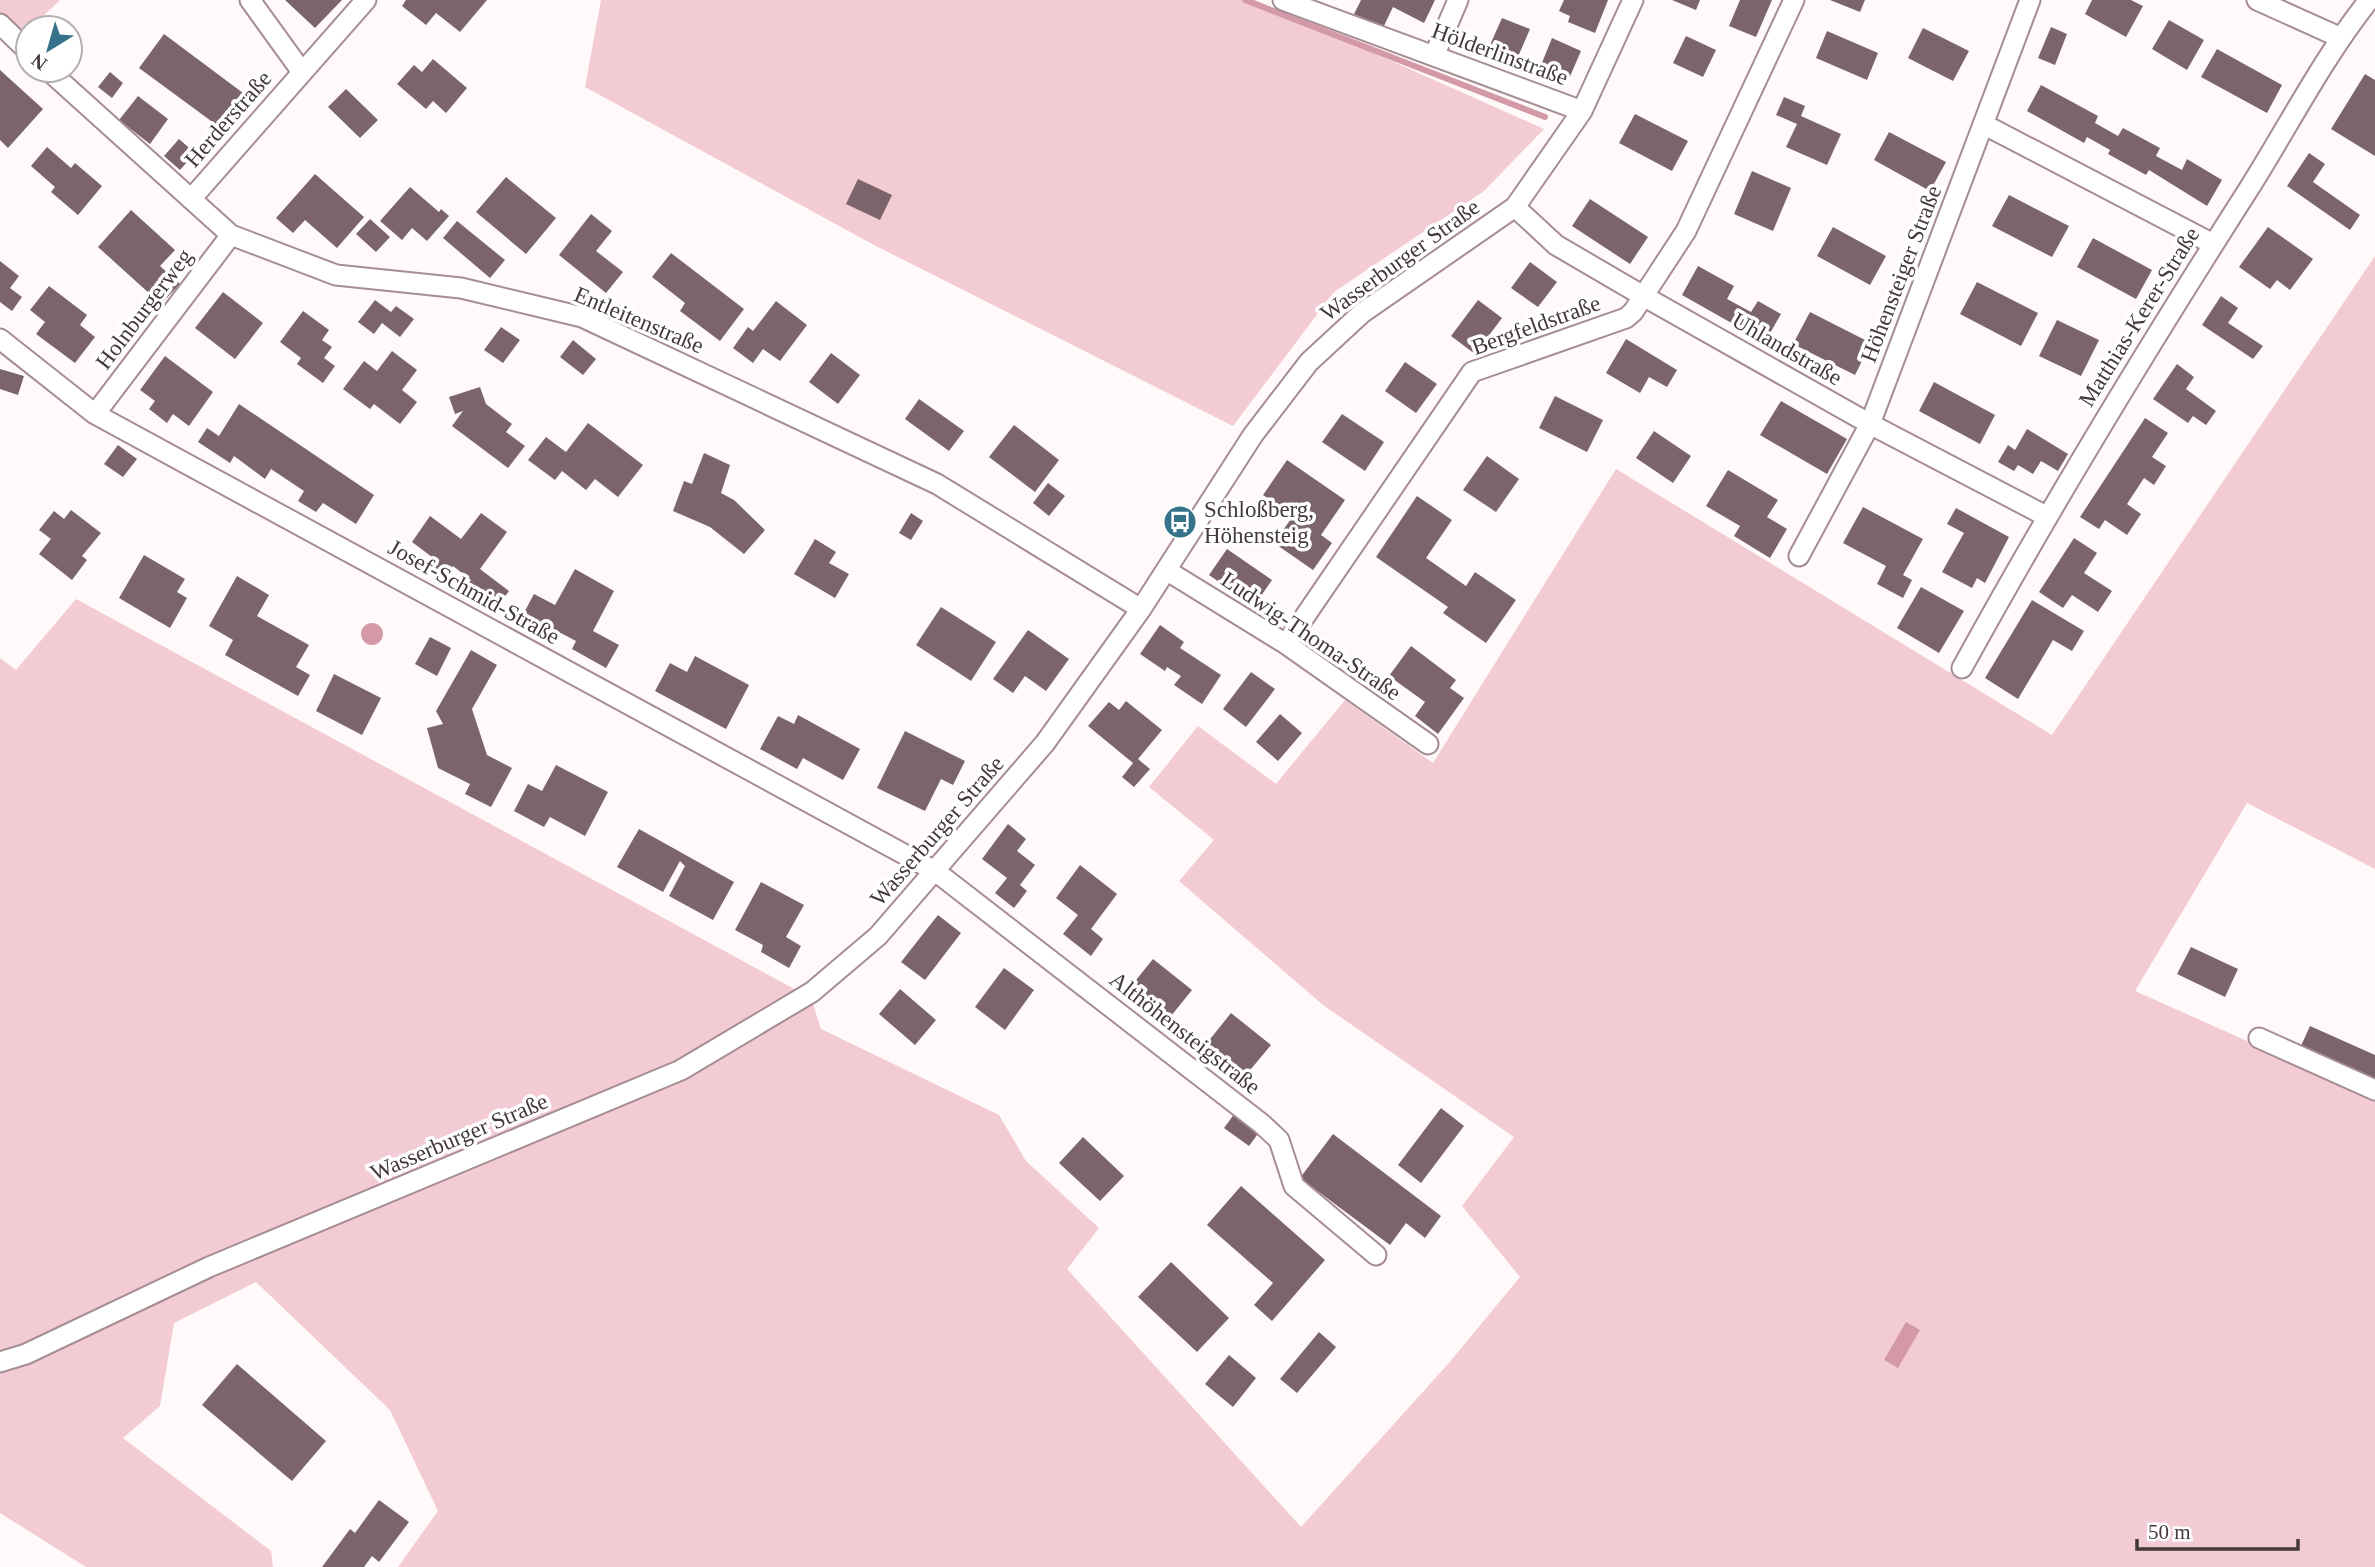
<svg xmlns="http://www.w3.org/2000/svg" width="2375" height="1567" viewBox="0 0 2375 1567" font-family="Georgia,serif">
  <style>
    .green { fill: #f3cbd4 }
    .water { fill: #d399a8 }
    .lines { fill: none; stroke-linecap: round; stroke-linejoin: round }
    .stream { stroke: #d399a8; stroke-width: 6 }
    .building { fill: #7b656a }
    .street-casing { stroke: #a58d92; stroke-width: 23 }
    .street { stroke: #fff; stroke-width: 19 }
    .labels { text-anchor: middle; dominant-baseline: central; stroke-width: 7; stroke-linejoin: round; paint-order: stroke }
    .street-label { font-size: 23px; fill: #43393b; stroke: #fff }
    .poi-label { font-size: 23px; fill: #43393b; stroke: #fff; text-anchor: start }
  </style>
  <rect width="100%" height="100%" fill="#fff9fa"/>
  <path class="green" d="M0,0h60l-37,35 -23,-21z
    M601,0h654l289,129 -60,62 -150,101 -101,134 -359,-181 -289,-158z
    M2375,256v613l-128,-66 -112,188 240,107v469h-1977l40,-56 -48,-101 -134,-128 -82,41 -14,83 -37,32 148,113 2,16h-187l-86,-54v-855l16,12 60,-71 735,399 10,31 178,86 27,46 73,67 -32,41 234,258 147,-163 72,-87 -58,-71 52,-69 -191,-132 -144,-124 35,-41 -65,-53 49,-61 78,58 69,-84 88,63 183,-294 436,266z"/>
  <path class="water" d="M361 634a11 11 0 1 1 22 0a11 11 0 1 1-22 0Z
    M1906,1322l14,8 -22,38 -14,-8z"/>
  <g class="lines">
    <path class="stream" d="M1245,0l300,117"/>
  </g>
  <path class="building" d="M285,0h57l-27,28z
    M406,0h81l-27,32 -24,-19 -10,12 -24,-19z
    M1361,0h74l-11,23 -31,-16 -10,21 -29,-14z
    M1564,0h44l-13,33 -27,-11 2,-6 -11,-5z
    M1672,0h28l-4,10z
    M1740,0h32l-16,37 -27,-11z
    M1830,0h35l-5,12z
    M2092,0h39l12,6 -17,31 -41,-23z
    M1502,18l28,11 -16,37 -28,-12z
    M2169,20l35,20 -17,30 -35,-21z
    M2051,27l16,7 -12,31 -17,-7z
    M1923,28l46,23 -16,30 -45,-23z
    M1827,31l51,22 -11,27 -51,-22z
    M164,34l83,62 -25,33 -83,-61z
    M1686,36l30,14 -13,27 -30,-14z
    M1552,38l29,13 -16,37 -28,-13z
    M2217,49l65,36 -15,28 -66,-36z
    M433,59l34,29 -21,25 -13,-12 -7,8 -29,-25 17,-19 8,7z
    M0,70l43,39 -35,39 -8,-8z
    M110,72l13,11 -11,15 -14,-11z
    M2365,74l10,6v76l-44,-27z
    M2041,85l57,31 -3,7 23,13 5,-8 37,20 -4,8 26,14 5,-11 35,21 -15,26 -58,-36 -3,5 -38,-21 2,-4 -23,-13 -3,6 -57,-32z
    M346,89l32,31 -18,18 -32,-31z
    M138,96l30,23 -18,25 -31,-24z
    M1784,97l21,9 -4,10 40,18 -14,31 -41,-18 11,-23 -21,-9z
    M1635,114l53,27 -16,30 -53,-28z
    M1889,132l57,30 -16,29 -56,-31z
    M179,139l16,14 -15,17 -16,-14z
    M47,147l24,21 4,-5 27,23 -24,29 -27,-23 4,-5 -24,-21z
    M2309,153l16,11 -12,18 47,33 -10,15 -63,-44z
    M1752,171l39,17 -18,43 -39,-17z
    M315,174l49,43 -27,31 -32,-28 -12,13 -17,-15z
    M506,177l50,41 -30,36 -50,-42z
    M858,179l34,16 -12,25 -34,-16z
    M410,187l29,25 2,-3 8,7 -22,25 -15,-13 -10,12 -22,-19z
    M2009,195l60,31 -17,31 -60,-31z
    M1590,199l58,38 -18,27 -58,-38z
    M131,210l44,40 -15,16 20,18 -19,20 -63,-57z
    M591,214l21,17 -16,20 27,21 -17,21 -47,-38z
    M370,219l20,18 -14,15 -20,-18z
    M457,221l48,39 -15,18 -47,-40z
    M1833,227l53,29 -16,29 -53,-29z
    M2268,227l45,32 -23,31 -13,-10 -7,9 -31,-22z
    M2093,238l59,32 -16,29 -59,-32z
    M671,253l73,56 -24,32 -40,-30 5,-8 -33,-26z
    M0,261l19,15 -9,12 12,9 -10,14 -12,-9z
    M1530,262l27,20 -19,25 -27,-19z
    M1698,266l36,20 -7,13 24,13 7,-11 23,13 -16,28 -83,-47z
    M1977,282l61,31 -17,33 -61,-32z
    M49,286l38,29 -7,10 15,12 -20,26 -39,-29 9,-12 -15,-12z
    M223,292l40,31 -28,36 -40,-31z
    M2221,296l17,12 -10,15 35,23 -10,13 -51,-34z
    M375,300l16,12 5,-6 18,13 -14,18 -18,-14 -8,11 -16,-12z
    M1478,300l24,18 -27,36 -24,-18z
    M776,301l31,24 -27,36 -17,-12 -10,14 -20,-15 15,-21 5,4z
    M303,311l26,19 -7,10 10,7 -8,11 11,8 -12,17 -26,-19 4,-6 -21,-16z
    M1810,312l61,31 -16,32 -62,-31z
    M2057,320l42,20 -18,36 -42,-20z
    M501,327l19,13 -17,23 -19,-13z
    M1626,339l51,31 -10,17 -18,-10 -9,16 -34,-20z
    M573,340l23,19 -13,16 -23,-18z
    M392,351l25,19 -15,20 15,12 -17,22 -26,-20 -4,5 -27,-20 21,-28 13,10z
    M831,353l29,22 -22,29 -29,-22z
    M165,356l48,36 -24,34 -16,-12 -6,9 -18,-14 6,-8 -15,-11z
    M1405,362l32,22 -21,29 -31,-22z
    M2177,364l17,13 -8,12 30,22 -10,14 -13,-9 -5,7 -35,-24z
    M0,369l24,7 -6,19 -18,-6z
    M1934,382l61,33 -15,29 -61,-33z
    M480,387l6,17 26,20 -6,8 19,14 -17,22 -56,-42 11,-15 -8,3 -6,-17z
    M1555,396l48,24 -16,32 -48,-24z
    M919,399l45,32 -15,20 -44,-32z
    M1781,401l66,38 -20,35 -67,-39z
    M239,404l135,91 -18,29 -33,-21 -7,9 -18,-11 6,-10 -33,-22 -6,10 -31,-23 -4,7 -32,-21 9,-14 12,8z
    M1342,414l42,28 -19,29 -43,-29z
    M2145,418l23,15 -16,24 14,9 -12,19 -10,-7 -17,26 14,10 -14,21 -22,-15 -6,9 -19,-12z
    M588,423l55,42 -25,32 -23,-18 -9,11 -24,-19 -7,9 -27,-20 18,-23 20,15z
    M1014,425l45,35 -24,32 -46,-35z
    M2027,429l41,25 -10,17 -17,-10 -8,13 -15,-9 -4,6 -16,-9 10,-17 7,5z
    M1654,431l37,25 -18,27 -37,-25z
    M118,445l19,14 -14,18 -19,-13z
    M704,453l26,12 -9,28 13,7 31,30 -21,24 -34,-27 -37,-16 11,-30 8,3z
    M1487,456l32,23 -23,33 -33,-22z
    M1287,460l58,40 -24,35 11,8 -19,27 -39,-27 19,-27 -30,-21z
    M1728,470l50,30 -11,17 20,12 -17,29 -36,-22 6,-10 -34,-20z
    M1048,483l17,13 -16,20 -16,-13z
    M1417,496l35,24 -26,38 40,28 9,-14 41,28 -30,43 -43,-30 5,-6 -72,-50z
    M1863,507l60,32 -20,36 9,5 -9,18 -26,-14 9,-18 -43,-23z
    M1956,508l53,29 -24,46 -8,-5 -5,10 -30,-16 22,-39 -17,-9z
    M71,510l30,23 -19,23 5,4 -15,20 -33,-26 12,-15 -12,-9 15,-19 10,8z
    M481,513l26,19 -27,37 29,22 -17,23 -30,-23 9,-11 -18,-14 -7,11 -19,-14 5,-6 -20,-15 18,-26 31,23z
    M911,513l12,8 -12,19 -12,-7z
    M2074,538l23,15 -13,20 28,18 -14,21 -26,-17 -9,13 -24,-16z
    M815,539l21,13 -7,11 20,11 -14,24 -41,-24z
    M1227,549l45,31 -18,26 -45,-31z
    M144,555l41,24 -8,13 10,6 -17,30 -51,-30z
    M575,569l39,22 -21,40 26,14 -13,23 -34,-19 4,-8 -21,-11 -5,9 -31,-17 15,-28 21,11z
    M237,576l32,19 -12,21 52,29 -13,22 14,8 -12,21 -73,-41 8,-15 -24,-14z
    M1921,587l43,24 -25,42 -42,-25z
    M2032,600l52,31 -12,20 -19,-11 -35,59 -33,-21z
    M941,607l55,35 -25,39 -55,-36z
    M1160,625l24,17 -4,6 41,27 -19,29 -28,-19 7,-9 -14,-9 -2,4 -25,-17z
    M1028,630l41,29 -23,32 -21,-15 -12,17 -20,-14z
    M430,637l21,11 -14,28 -22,-12z
    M1411,646l45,34 -6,8 14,10 -26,36 -23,-18 10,-14 -36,-26z
    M471,650l26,15 -25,44 15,46 25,13 -21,39 -26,-13 5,-10 -32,-16 -11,-40 16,-4 -7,-13z
    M695,656l54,29 -23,44 -71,-38 15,-28 17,9z
    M1251,672l24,17 -29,38 -23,-18z
    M334,674l47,24 -19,37 -46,-24z
    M1126,701l36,29 -24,29 12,10 -16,18 -12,-10 11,-14 -45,-37 21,-24 10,8z
    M1280,714l22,19 -24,28 -22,-19z
    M798,715l62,34 -17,31 -40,-22 -6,11 -37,-20 18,-33 16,8z
    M905,731l60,30 -12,24 -12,-6 -16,32 -48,-23z
    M556,765l52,27 -23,44 -35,-19 -6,10 -30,-16 14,-27 14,7z
    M1008,824l18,15 -9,12 18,14 -15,20 7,6 -13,17 -19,-15 12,-15 -25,-19z
    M639,829l95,53 -21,38 -44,-24 16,-30 -5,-5 -17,31 -46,-25z
    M1080,865l37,29 -26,35 12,10 -12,17 -28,-22 15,-19 -22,-17z
    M761,882l43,23 -18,32 15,9 -12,22 -28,-16 2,-7 -28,-15z
    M938,915l23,18 -36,47 -24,-18z
    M2191,947l47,22 -13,28 -48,-23z
    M1153,959l39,31 -21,26 -39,-31z
    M1004,968l30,22 -29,40 -30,-23z
    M900,989l36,31 -21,25 -36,-31z
    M1231,1013l40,32 -25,30 -39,-32z
    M2310,1026l65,29v28l-75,-35z
    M1441,1108l23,18 -43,57 -23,-18z
    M1235,1113l25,18 -11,15 -25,-18z
    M1333,1134l108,82 -16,22 -19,-15 -16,22 -90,-67z
    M1083,1137l41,39 -24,25 -41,-38z
    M1241,1186l84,74 -53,61 -18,-16 19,-22 -66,-58z
    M1171,1262l58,56 -32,34 -59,-55z
    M1319,1332l17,15 -39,46 -17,-14z
    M1229,1355l27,23 -23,29 -28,-23z
    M237,1364l89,77 -34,40 -90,-76z
    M379,1500l30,22 -30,40 -7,-6 -8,11h-42l28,-38 5,4z"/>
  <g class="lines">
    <defs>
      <path id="street" d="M250,0l52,72
        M1283,0l299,111
        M2257,0l82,37
        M0,24l28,27
        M1434,56l24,-56
        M48,70l183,165 105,40 125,13 121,29 355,167 204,125
        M1983,124l230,120
        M192,198l174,-198
        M1515,207l41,38 89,52 225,127 176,92
        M0,339l95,75 840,457 327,253 17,16 15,46 82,69
        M95,414l136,-179
        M1799,556l71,-132 160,-424
        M1166,570l120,74 142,100
        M1286,644l186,-272 154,-54 7,-6 53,-81 108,-231
        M1962,668c90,-164 187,-323 288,-481 39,-62 73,-129 119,-187
        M2259,1038l116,52
        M0,1362l26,-8 183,-87 472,-197 131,-78 66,-56 167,-193 96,-134 112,-174 56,-73 53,-49 153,-106 67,-96 51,-111"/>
    </defs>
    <use href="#street" class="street-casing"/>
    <use href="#street" class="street"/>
  </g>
  <defs>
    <symbol id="bus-disc" viewBox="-11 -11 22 22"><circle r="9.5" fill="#36738a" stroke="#fff"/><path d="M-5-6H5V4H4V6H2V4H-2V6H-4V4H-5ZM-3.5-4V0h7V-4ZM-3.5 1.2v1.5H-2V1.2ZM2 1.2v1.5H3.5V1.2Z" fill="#fff"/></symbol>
  </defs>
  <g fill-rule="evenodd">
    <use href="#bus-disc" x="1161" y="503" width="38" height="38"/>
  </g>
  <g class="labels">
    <g class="street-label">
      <text transform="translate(1500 54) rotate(20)">Hölderlinstraße</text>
      <text transform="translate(228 119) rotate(-49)">Herderstraße</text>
      <text transform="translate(1400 260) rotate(-36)">Wasserburger Straße</text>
      <text transform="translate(1901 274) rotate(-69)">Höhensteiger Straße</text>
      <text transform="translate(144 309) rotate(-53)">Holnburgerweg</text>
      <text transform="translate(2139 317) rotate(-58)">Matthias-Kerer-Straße</text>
      <text transform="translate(639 320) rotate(23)">Entleitenstraße</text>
      <text transform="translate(1536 325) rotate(-20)">Bergfeldstraße</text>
      <text transform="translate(1787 349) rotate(30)">Uhlandstraße</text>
      <text transform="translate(474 592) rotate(29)">Josef-Schmid-Straße</text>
      <text transform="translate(1311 636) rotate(34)">Ludwig-Thoma-Straße</text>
      <text transform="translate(937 831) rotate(-49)">Wasserburger Straße</text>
      <text transform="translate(1185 1033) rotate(38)">Althöhensteigstraße</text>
      <text transform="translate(459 1137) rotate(-23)">Wasserburger Straße</text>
    </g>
    <g class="poi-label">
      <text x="1204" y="509">Schloßberg,<tspan x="1204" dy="26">Höhensteig</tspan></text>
    </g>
  </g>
  <g transform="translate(49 49) rotate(217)"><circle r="33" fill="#ffffff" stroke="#b4b0b1" stroke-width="2"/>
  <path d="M0-5L12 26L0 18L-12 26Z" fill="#36738a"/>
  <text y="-10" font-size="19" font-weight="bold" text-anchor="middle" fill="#43393b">N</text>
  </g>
  <path d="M2137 1539v10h161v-10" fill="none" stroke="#43393b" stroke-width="3.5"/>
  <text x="2148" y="1539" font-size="21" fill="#43393b" stroke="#ffffff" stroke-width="5" paint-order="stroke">50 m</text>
</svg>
